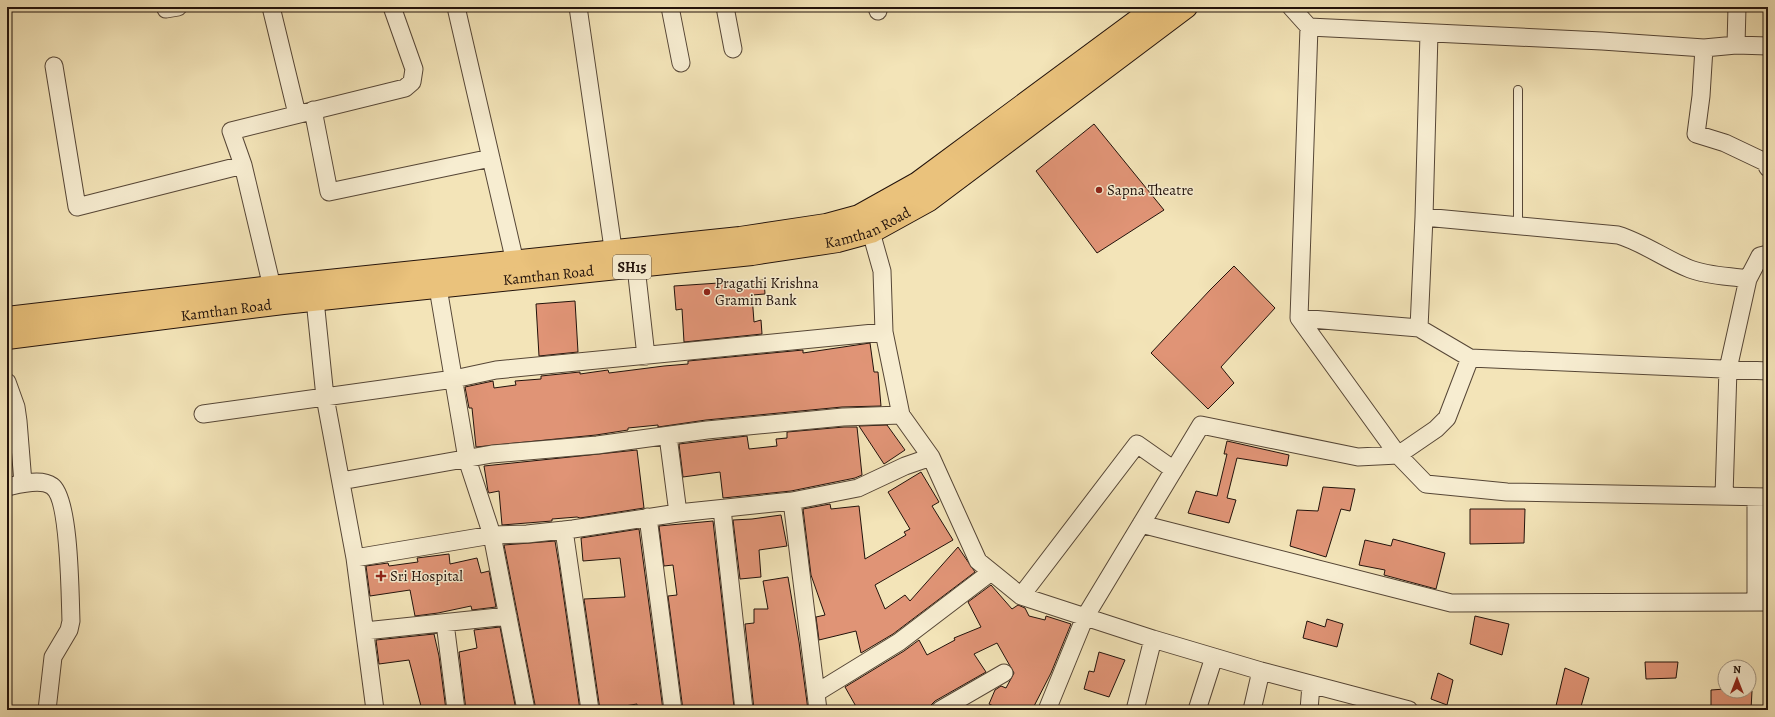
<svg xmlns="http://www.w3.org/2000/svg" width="1775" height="717" viewBox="0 0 1775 717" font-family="Alegreya,serif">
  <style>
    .building { fill: #e09476; stroke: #22120b }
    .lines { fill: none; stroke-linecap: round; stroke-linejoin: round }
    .service-casing { stroke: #564636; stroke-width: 10 }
    .minor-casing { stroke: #564636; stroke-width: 19 }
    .primary-casing { stroke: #22120b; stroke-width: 24 }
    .service { stroke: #f7edd1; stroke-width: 8 }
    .minor { stroke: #f7edd1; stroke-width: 17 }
    .primary { stroke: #eac27c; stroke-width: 22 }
    .poi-dot { fill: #8f2418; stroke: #f7edd1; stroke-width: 1.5 }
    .labels { text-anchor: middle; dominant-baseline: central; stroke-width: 3; stroke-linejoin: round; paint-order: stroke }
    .shield { fill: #f7edd1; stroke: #625446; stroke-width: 1 }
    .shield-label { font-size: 14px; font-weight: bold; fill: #22120b }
    .poi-label { font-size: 15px; fill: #22120b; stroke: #f7edd1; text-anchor: start }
    .street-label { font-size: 15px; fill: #22120b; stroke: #f7edd1 }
  </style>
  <rect width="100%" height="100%" fill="#f3e4b8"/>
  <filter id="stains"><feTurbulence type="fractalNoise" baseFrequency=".005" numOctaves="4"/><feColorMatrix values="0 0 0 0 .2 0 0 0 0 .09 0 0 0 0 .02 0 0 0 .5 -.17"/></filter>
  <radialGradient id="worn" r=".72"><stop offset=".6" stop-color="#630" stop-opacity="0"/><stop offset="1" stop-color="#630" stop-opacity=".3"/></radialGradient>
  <path class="building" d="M1094,124l70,86 -67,43 -61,-82z
    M1234,266l41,42 -54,59 13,16 -26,26 -57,-56 59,-63z
    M764,280l1,14 -13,1 2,27 7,-2 1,14 -78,8 -2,-33 -6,1 -2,-24z
    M575,301l3,51 -39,4 -3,-52z
    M870,343l4,29h4l3,34 -39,1 -136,13 -48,7v-2l-30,3v2l-32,5 -120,12 -4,-39h-3l-4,-21 28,-6 1,7 22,-3 -1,-4 26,-2v-3l39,-4v2l28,-4 1,3 55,-7 24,-2v-3l115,-11v3z
    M887,425l18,25 -21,14 -25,-38z
    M844,427h13l5,48 -7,3 -64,13 -68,7 -3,-26 -37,5 -4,-33 68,-8 2,13 28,-3 -1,-7 11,-1v-6z
    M1227,441l62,14 -2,11 -50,-8 -10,40 9,2 -7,23 -41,-10 8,-22 21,5 10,-42h-3z
    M637,450l7,58 -64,10 -3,-1 -25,2v2l-50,4 -3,-34 -10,2 -1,-2 -4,-25z
    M921,472l18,30 -7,4 21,34 -78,45 10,24 20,-14 5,6 48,-54 17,25 -82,62 -32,19 -5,-22 -37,9 -3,-23 9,-2 -14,-40 -8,-66 27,-5 1,5 28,-3 6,53 41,-24 -2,-3 6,-3 -22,-37z
    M1323,487l32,2 -5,22 -9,-2 -15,48 -36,-11 7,-36 21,1z
    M1470,509h55l-1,34 -54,1z
    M781,515l6,31 -28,4 2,27 -21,2 -7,-59 19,-1z
    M713,521l21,186 -24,2v-3l-27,4 -15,-114 9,-1 -4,-30 -9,1 -5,-40z
    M639,529l24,181h-26v-6l-37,6 -16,-111 41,-2 -5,-39 -37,3 -2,-23z
    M1393,539l52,14 -9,36 -52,-14 1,-5 -26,-5 6,-25 26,6z
    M555,541l4,24 21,145h-44l-32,-165z
    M449,554l1,10 27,-6 4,15 8,-2 7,36 -24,3 -1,-4 -33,7 -23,3 -5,-26 -40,6 -4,-30 22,-3 1,3 29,-4 -1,-4z
    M788,577l11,65 9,68h-54l-9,-86 9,-1v-14h14l-5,-28z
    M991,585l21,24 6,-4 7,3 4,8 16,4 1,-4 25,8 -20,49 -19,37h-30l-13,-6 6,-14 6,-4 5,2 8,-15 -17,-30 -23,11 12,18 -51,29 -4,4 -1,5h-72l-13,-23 59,-36 15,-11 8,15 28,-15 -1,-2 27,-11 -13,-25z
    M1475,616l34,8 -7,31 -32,-11z
    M1327,619l16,5 -6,23 -34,-9 4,-17 18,6z
    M500,627l16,83h-50l-7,-58 18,-4 -3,-18z
    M434,634l5,22 7,54h-24l-13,-50 -30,4 -3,-24z
    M1099,652l26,8 -16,37 -25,-8 5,-18 5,1z
    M1645,662h33l-2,16 -30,1z
    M1565,668l24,10 -9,32h-25z
    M1438,673l15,7 -6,25 -16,-6z
    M1725,689v2h27l-1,19h-40v-20z"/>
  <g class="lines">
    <defs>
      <path id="service" d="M1518,226v-136"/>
      <path id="minor" d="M165,7l1,2 12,-2
        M271,7l26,107
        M456,7l59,255
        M578,7l37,255
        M670,7l11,56
        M725,7l8,42
        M877,7l1,4
        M1291,7l18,20 293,14 102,7 32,-3 32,1
        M1309,27l-10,291 99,137 28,29 81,8 261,5
        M1429,33l-5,184 -5,111 51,30 298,13
        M1736,45l1,-38
        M1704,48l-3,48 -5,38 29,9 40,19 3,6
        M54,66l23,141 166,-42 29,122
        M313,110l16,82 162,-34
        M243,165l-12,-34 174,-43 7,-6 2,-13 -22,-62
        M1424,217l194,18c26,8 47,24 72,34 18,7 39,7 58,10
        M864,223l7,9 11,39 2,61 17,83 30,42 47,104 43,35 132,43 108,32 148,39
        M636,267l10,89
        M436,276l31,183 25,76 34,175
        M315,300l10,97 30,161 20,152
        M1299,318l120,10
        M7,382l9,25 2,14 5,62
        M203,414l251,-35 42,-9 388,-38
        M668,436l10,77
        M341,481l151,-27 105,-9 110,-15 136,-13 58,-2
        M7,487c13,-3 34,-9 45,-1 18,12 18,112 19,135l-2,9 -16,27 -6,53
        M1724,496l4,-127 20,-90 12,-23 8,-2
        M792,501l26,209
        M722,509l22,201
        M648,517l25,193
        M1141,524l310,79 317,-1
        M564,530l26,180
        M355,558l137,-23 35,-1 46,-5 105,-16 114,-12 66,-13 47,-22 26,-9
        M1021,596l116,-152 37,26
        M1756,602v-105
        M445,623l11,87
        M365,631l143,-15
        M816,693l83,-51 92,-70
        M940,710l64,-37
        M1047,710l38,-93 116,-192 157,32 40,-2 38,-26 11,-11 23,-60
        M1135,710l18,-71
        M1197,710l17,-53
        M1252,710l9,-39
        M1309,710l2,-25"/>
      <g id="primary">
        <path d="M7,318l264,-31 469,-49 86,-13 33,-9 59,-33 238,-176"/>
        <path id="s1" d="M7,338l276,-35 469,-49 86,-13 33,-9 58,-32 257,-193"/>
      </g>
    </defs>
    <use href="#service" class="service-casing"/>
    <use href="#minor" class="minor-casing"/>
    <use href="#primary" class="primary-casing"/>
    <use href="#service" class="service"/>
    <use href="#minor" class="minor"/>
    <use href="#primary" class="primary"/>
  </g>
  <g class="poi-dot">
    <circle cx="1099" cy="190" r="4"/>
    <circle cx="707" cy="292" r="4"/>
    <path d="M379 570h4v4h4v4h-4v4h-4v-4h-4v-4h4z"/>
  </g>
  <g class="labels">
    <rect class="shield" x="613" y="255" width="38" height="24" rx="3"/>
    <g class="shield-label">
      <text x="632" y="267">SH15</text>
    </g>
    <g class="poi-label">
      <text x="1107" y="190">Sapna Theatre</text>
      <text x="715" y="283">Pragathi Krishna<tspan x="715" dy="17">Gramin Bank</tspan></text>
      <text x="390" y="576">Sri Hospital</text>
    </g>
    <g class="street-label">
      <text stroke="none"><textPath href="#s1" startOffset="869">Kamthan Road</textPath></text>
      <text stroke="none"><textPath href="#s1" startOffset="545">Kamthan Road</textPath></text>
      <text stroke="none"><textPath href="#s1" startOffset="221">Kamthan Road</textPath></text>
    </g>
  </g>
  <rect width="1775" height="717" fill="none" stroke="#f3e4b8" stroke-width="24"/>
  <rect x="8" y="8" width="1759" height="701" fill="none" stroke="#22120b" stroke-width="2"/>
  <rect x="12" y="12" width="1751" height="693" fill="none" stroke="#22120b"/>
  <g transform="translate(1737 679)"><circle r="19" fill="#f7edd1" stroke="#a29582"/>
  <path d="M0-3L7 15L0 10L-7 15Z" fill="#8f2418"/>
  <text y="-6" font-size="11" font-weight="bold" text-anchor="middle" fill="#22120b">N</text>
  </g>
  <rect width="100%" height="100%" filter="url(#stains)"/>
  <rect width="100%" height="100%" fill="url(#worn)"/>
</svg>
